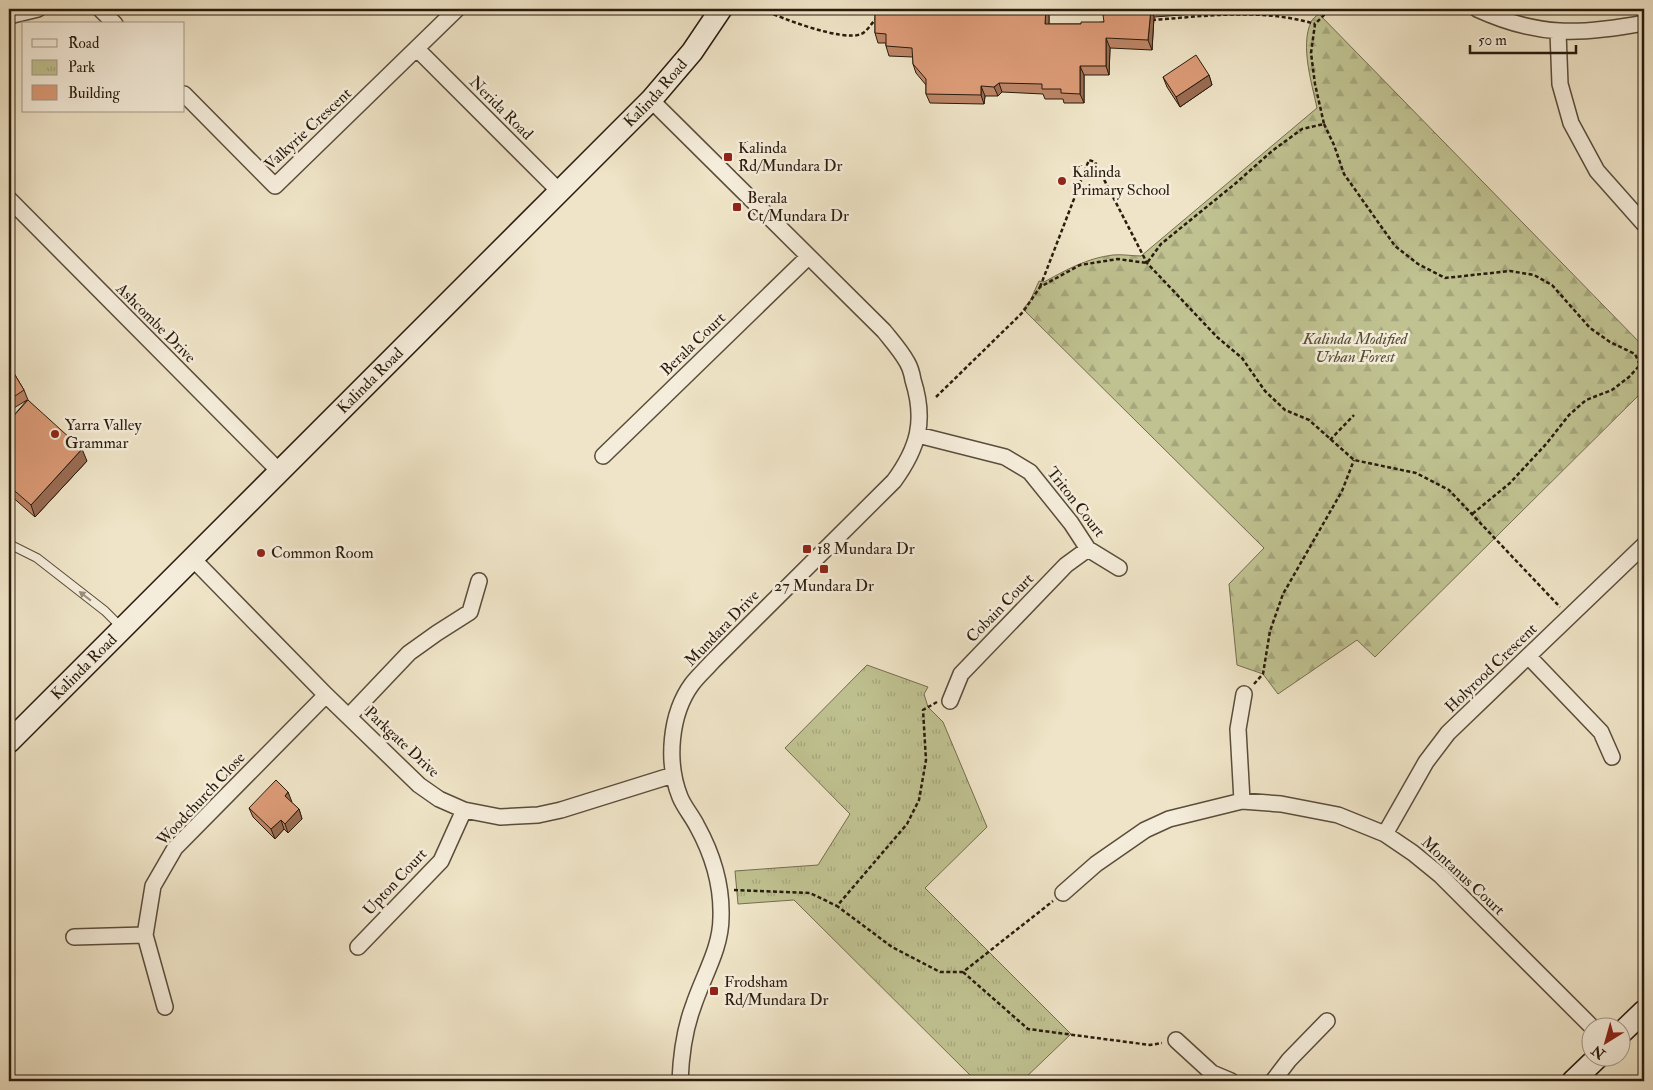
<svg xmlns="http://www.w3.org/2000/svg" width="1653" height="1090" viewBox="0 0 1653 1090" font-family="'IM FELL Double Pica',serif">
  <style>
    .forest { fill: url(#forest-firs); stroke: #746e4f }
    .park { fill: url(#park-tufts); stroke: #746e4f }
    .lines { fill: none; stroke-linecap: round; stroke-linejoin: round }
    .lane-casing { stroke: #5a4d3c; stroke-width: 10 }
    .street-casing { stroke: #5a4d3c; stroke-width: 18 }
    .secondary-casing { stroke: #291b0d; stroke-width: 24 }
    .path { stroke: #291b0d; stroke-width: 2.5; stroke-dasharray: 4 2.5; stroke-linecap: butt }
    .lane { stroke: #f5eddb; stroke-width: 8 }
    .street { stroke: #f5eddb; stroke-width: 15 }
    .secondary { stroke: #f5eddb; stroke-width: 21 }
    .wall { fill: #bd8566; stroke: #291b0d }
    .shaded-wall { fill: #9a6c53; stroke: #291b0d }
    .building { fill: #dc9b77; stroke: #291b0d }
    .oneway { fill: #998e7e }
    .poi-dot { fill: #8f2418; stroke: #f5eddb; stroke-width: 2 }
    .labels { text-anchor: middle; dominant-baseline: central; stroke-width: 5; stroke-linejoin: round; paint-order: stroke }
    .street-label { font-size: 16px; fill: #291b0d; stroke: #f5eddb }
    .poi-label { font-size: 16px; fill: #291b0d; stroke: #f5eddb; text-anchor: start }
    .park-label { font-size: 16px; font-style: italic; fill: #564d35; stroke: #f5eddb }
  </style>
  <defs>
    <pattern id="forest-firs" width="22" height="20" patternUnits="userSpaceOnUse" patternTransform="scale(1.25)"><rect width="22" height="20" fill="#c0c291"/><path d="M5 1l3.5 6h-7zM16 11l3.5 6h-7z" fill="#a5a67c"/></pattern>
    <pattern id="park-tufts" width="24" height="20" patternUnits="userSpaceOnUse" patternTransform="scale(1.25)"><rect width="24" height="20" fill="#c0c291"/><path d="M3 7l-1-3M5 7V3M7 7l1-3M15 17l-1-3M17 17v-4M19 17l1-3" fill="none" stroke="#a5a67c"/></pattern>
  </defs>
  <rect width="100%" height="100%" fill="#efe4c7"/>
  <filter id="stains"><feTurbulence type="fractalNoise" baseFrequency=".004" numOctaves="4"/><feColorMatrix values="0 0 0 0 .2 0 0 0 0 .09 0 0 0 0 .02 0 0 0 .5 -.17"/></filter>
  <radialGradient id="worn" r=".72"><stop offset=".6" stop-color="#630" stop-opacity="0"/><stop offset="1" stop-color="#630" stop-opacity=".3"/></radialGradient>
  <path class="forest" d="M1319,14l325,333v43l-269,267 -18,-17 -79,54 -15,-20 -26,-9 -8,-81 35,-36 -241,-239 7,-8 9,-20 5,1c22,-12 43,-24 69,-27 9,-1 19,1 28,1l176,-148c-5,-24 -17,-62 -6,-86 1,-3 5,-6 8,-8z"/>
  <path class="park" d="M867,665l61,22 -4,7 4,13 15,15 44,105 -62,61 146,146 -49,47h-46l-182,-181 -56,4 -3,-33 83,-6 32,-51 -65,-66z"/>
  <g class="lines">
    <defs>
      <path id="lane" d="M9,544l28,14 68,53 17,17"/>
      <path id="street" d="M100,9l15,15
        M1477,9c61,28 103,26 167,14
        M9,16l29,-7
        M1558,32l2,52 11,39 26,48 47,53
        M417,49l143,143
        M184,94l91,92 182,-177
        M651,100l233,231c8,10 17,20 23,31 3,5 5,12 6,18 13,41 5,68 -19,101l-181,180c-7,8 -15,15 -21,23 -22,30 -26,78 -12,113 4,10 12,19 17,29 16,29 25,58 24,91 0,32 -18,59 -28,90 -9,24 -12,49 -13,74
        M9,199l270,272
        M918,435l87,22 25,15 41,51 17,26 31,19
        M603,456l205,-199
        M192,558l134,137 93,90 20,14 25,11 36,7 38,-2 23,-5 112,-35
        M1529,657l72,75 11,25
        M950,701l11,-27 105,-109 22,-16
        M349,716l60,-63 28,-20 33,-21 9,-31
        M1242,801l-4,-72 6,-35
        M1385,834l41,-72 22,-29 196,-188
        M1063,893l33,-29 49,-34 24,-11 73,-18 39,3 57,11 47,19 28,19 27,22 153,153
        M74,937l71,-2
        M358,947l83,-86 23,-51
        M165,1007l-20,-72 8,-49 22,-38 151,-153
        M1176,1040l36,33 19,8
        M1273,1081l16,-21 38,-39"/>
      <g id="secondary">
        <path id="s1" d="M9,742l642,-642 41,-48 29,-43"/>
        <path d="M1620,1034l24,-23"/>
        <path d="M1573,1081l24,-23"/>
      </g>
    </defs>
    <use href="#lane" class="lane-casing"/>
    <use href="#street" class="street-casing"/>
    <use href="#secondary" class="secondary-casing"/>
    <path class="path" d="M762,9c18,9 81,33 99,25 6,-2 11,-12 16,-16
      M1152,20c55,-4 110,-12 163,4
      M1324,124l10,21 10,29 51,72 23,18 27,14 65,-7 24,4 18,10 38,43 20,14 25,12 5,11 -11,12 -17,13 -26,10 -17,15 -22,28 -37,40 -39,32
      M1040,287l49,-127 6,2 52,101 70,74 25,21 23,33 20,19 24,10 45,40 62,13 33,17 111,117
      M936,397l87,-85 17,-25 40,-22 38,-6 29,4 14,-19 75,-61 36,-32 30,-22 22,-5 -9,-40 -4,-31 4,-29 15,-15
      M1330,440l24,-25
      M1254,684l9,-10 7,-43 13,-37 59,-103 12,-31
      M937,702l-14,8 3,50 -7,40 -12,24 -70,82 55,41 48,25h23l90,-71
      M734,890l76,3 27,13
      M963,972l65,57 122,16 12,-2"/>
    <use href="#lane" class="lane"/>
    <use href="#street" class="street"/>
    <use href="#secondary" class="secondary"/>
  </g>
  <path class="wall" d="M875,9h174v15h32l23,-2 24,-12v-1h81l1,4 -56,4 -2,33 -42,-2 -1,27h-25v28h-20l-1,-4h-18l-2,-5 -41,-2 -4,4h-13l-1,8 -54,-1 -4,-9v-9l-10,-12 -3,-9v-7l-24,-1 -3,-10v-3h-8l-3,-10z
    M1209,75l3,10 -32,22 -13,-20 -4,-10z
    M9,365l15,25 4,10 59,61 -52,56 -26,-23v-73l18,-21 -18,11z
    M288,792l3,10 8,7 3,10 -14,14 -4,-4 -9,10 -22,-22 -4,-9z"/>
  <path class="shaded-wall" d="M1046,9h3v24l-4,-9z
    M1151,9l3,8 -2,33 -4,-10z
    M1106,38l4,10 -1,27 -3,-9z
    M1080,66l4,9v28l-4,-9z
    M1209,75l3,10 -32,22 -4,-10z
    M999,83l3,9 -4,4 -4,-9z
    M981,86l4,10 -1,8 -3,-9z
    M82,449l5,12 -52,56 -4,-12z
    M288,792l4,10 -4,3 -3,-9z
    M299,809l3,10 -14,14 -3,-9z
    M281,820l3,9 -9,10 -4,-10z"/>
  <path class="building" d="M875,9h171l-1,15h36v-2h23l-1,-7 25,-5v-1h23l-3,31 -42,-2v28h-26v28l-19,-1v-4h-19v-5l-43,-1 -5,4 -13,-1v9l-55,-1v-15l-13,-15 -1,-16 -26,-2v-12l-11,-1z
    M1196,55l13,20 -33,22 -13,-20z
    M9,365l15,25 -15,10z
    M28,400l54,49 -51,56 -22,-19v-65z
    M276,780l12,12 -3,4 14,13 -14,15 -4,-4 -10,9 -22,-21z"/>
  <defs><path id="oneway-solid" d="M-6-.8H1V-3.2L6.5 0L1 3.2V.8H-6Z" transform="scale(1.25)"/></defs>
  <use class="oneway" href="#oneway-solid" transform="translate(85 596) rotate(-142)"/>
  <g class="poi-dot">
    <rect x="723" y="152" width="10" height="10" rx="2.5"/>
    <circle cx="1062" cy="181" r="5"/>
    <rect x="732" y="202" width="10" height="10" rx="2.5"/>
    <circle cx="55" cy="434" r="5"/>
    <rect x="802" y="544" width="10" height="10" rx="2.5"/>
    <circle cx="261" cy="553" r="5"/>
    <rect x="819" y="564" width="10" height="10" rx="2.5"/>
    <rect x="709" y="986" width="10" height="10" rx="2.5"/>
  </g>
  <g class="labels">
    <g class="street-label">
      <text stroke="none"><textPath href="#s1" startOffset="916">Kalinda Road</textPath></text>
      <text transform="translate(501 108) rotate(45)">Nerida Road</text>
      <text transform="translate(308 129) rotate(-43)">Valkyrie Crescent</text>
      <text transform="translate(156 323) rotate(45)">Ashcombe Drive</text>
      <text transform="translate(693 344) rotate(-44)">Berala Court</text>
      <text stroke="none"><textPath href="#s1" startOffset="511">Kalinda Road</textPath></text>
      <text transform="translate(1076 502) rotate(52)">Triton Court</text>
      <text transform="translate(1000 608) rotate(-46)">Cobain Court</text>
      <text transform="translate(722 628) rotate(-46)">Mundara Drive</text>
      <text stroke="none"><textPath href="#s1" startOffset="106">Kalinda Road</textPath></text>
      <text transform="translate(1491 668) rotate(-44)">Holyrood Crescent</text>
      <text transform="translate(402 742) rotate(43)">Parkgate Drive</text>
      <text transform="translate(201 799) rotate(-47)">Woodchurch Close</text>
      <text transform="translate(1463 876) rotate(43)">Montanus Court</text>
      <text transform="translate(395 882) rotate(-47)">Upton Court</text>
    </g>
    <g class="poi-label">
      <text x="738" y="148">Kalinda<tspan x="738" dy="18">Rd/Mundara Dr</tspan></text>
      <text x="1072" y="172">Kalinda<tspan x="1072" dy="18">Primary School</tspan></text>
      <text x="747" y="198">Berala<tspan x="747" dy="18">Ct/Mundara Dr</tspan></text>
      <text x="65" y="425">Yarra Valley<tspan x="65" dy="18">Grammar</tspan></text>
      <text x="817" y="549">18 Mundara Dr</text>
      <text x="271" y="553">Common Room</text>
      <text x="824" y="586" text-anchor="middle">27 Mundara Dr</text>
      <text x="724" y="982">Frodsham<tspan x="724" dy="18">Rd/Mundara Dr</tspan></text>
    </g>
    <g class="park-label">
      <text x="1355" y="339">Kalinda Modified<tspan x="1355" dy="18">Urban Forest</tspan></text>
    </g>
  </g>
  <rect width="1653" height="1090" fill="none" stroke="#efe4c7" stroke-width="30"/>
  <rect x="10" y="10" width="1633" height="1070" fill="none" stroke="#291b0d" stroke-width="2.5"/>
  <rect x="15" y="15" width="1623" height="1060" fill="none" stroke="#291b0d"/>
  <rect x="22" y="22" width="162" height="90" fill="#f5eddb" stroke="#a39989"/>
  <rect x="32" y="39" width="25" height="8" fill="#f5eddb" stroke="#a39989"/>
  <text x="68" y="48" font-size="15" fill="#291b0d">Road</text>
  <rect x="32" y="60" width="25" height="15" fill="url(#park-tufts)" stroke="#a39989"/>
  <text x="68" y="72" font-size="15" fill="#291b0d">Park</text>
  <rect x="32" y="85" width="25" height="15" fill="#dc9b77" stroke="#a39989"/>
  <text x="68" y="98" font-size="15" fill="#291b0d">Building</text>
  <g transform="translate(1606 1042) rotate(217)"><circle r="24" fill="#f5eddb" stroke="#a39989"/>
  <path d="M0-4L9 19L0 12L-9 19Z" fill="#8f2418"/>
  <text y="-8" font-size="14" font-weight="bold" text-anchor="middle" fill="#291b0d">N</text>
  </g>
  <path d="M1470 45v8h106v-8" fill="none" stroke="#291b0d" stroke-width="2.5"/>
  <text x="1478" y="45" font-size="15" fill="#291b0d" stroke="#f5eddb" stroke-width="4" paint-order="stroke">50 m</text>
  <rect width="100%" height="100%" filter="url(#stains)"/>
  <rect width="100%" height="100%" fill="url(#worn)"/>
</svg>
